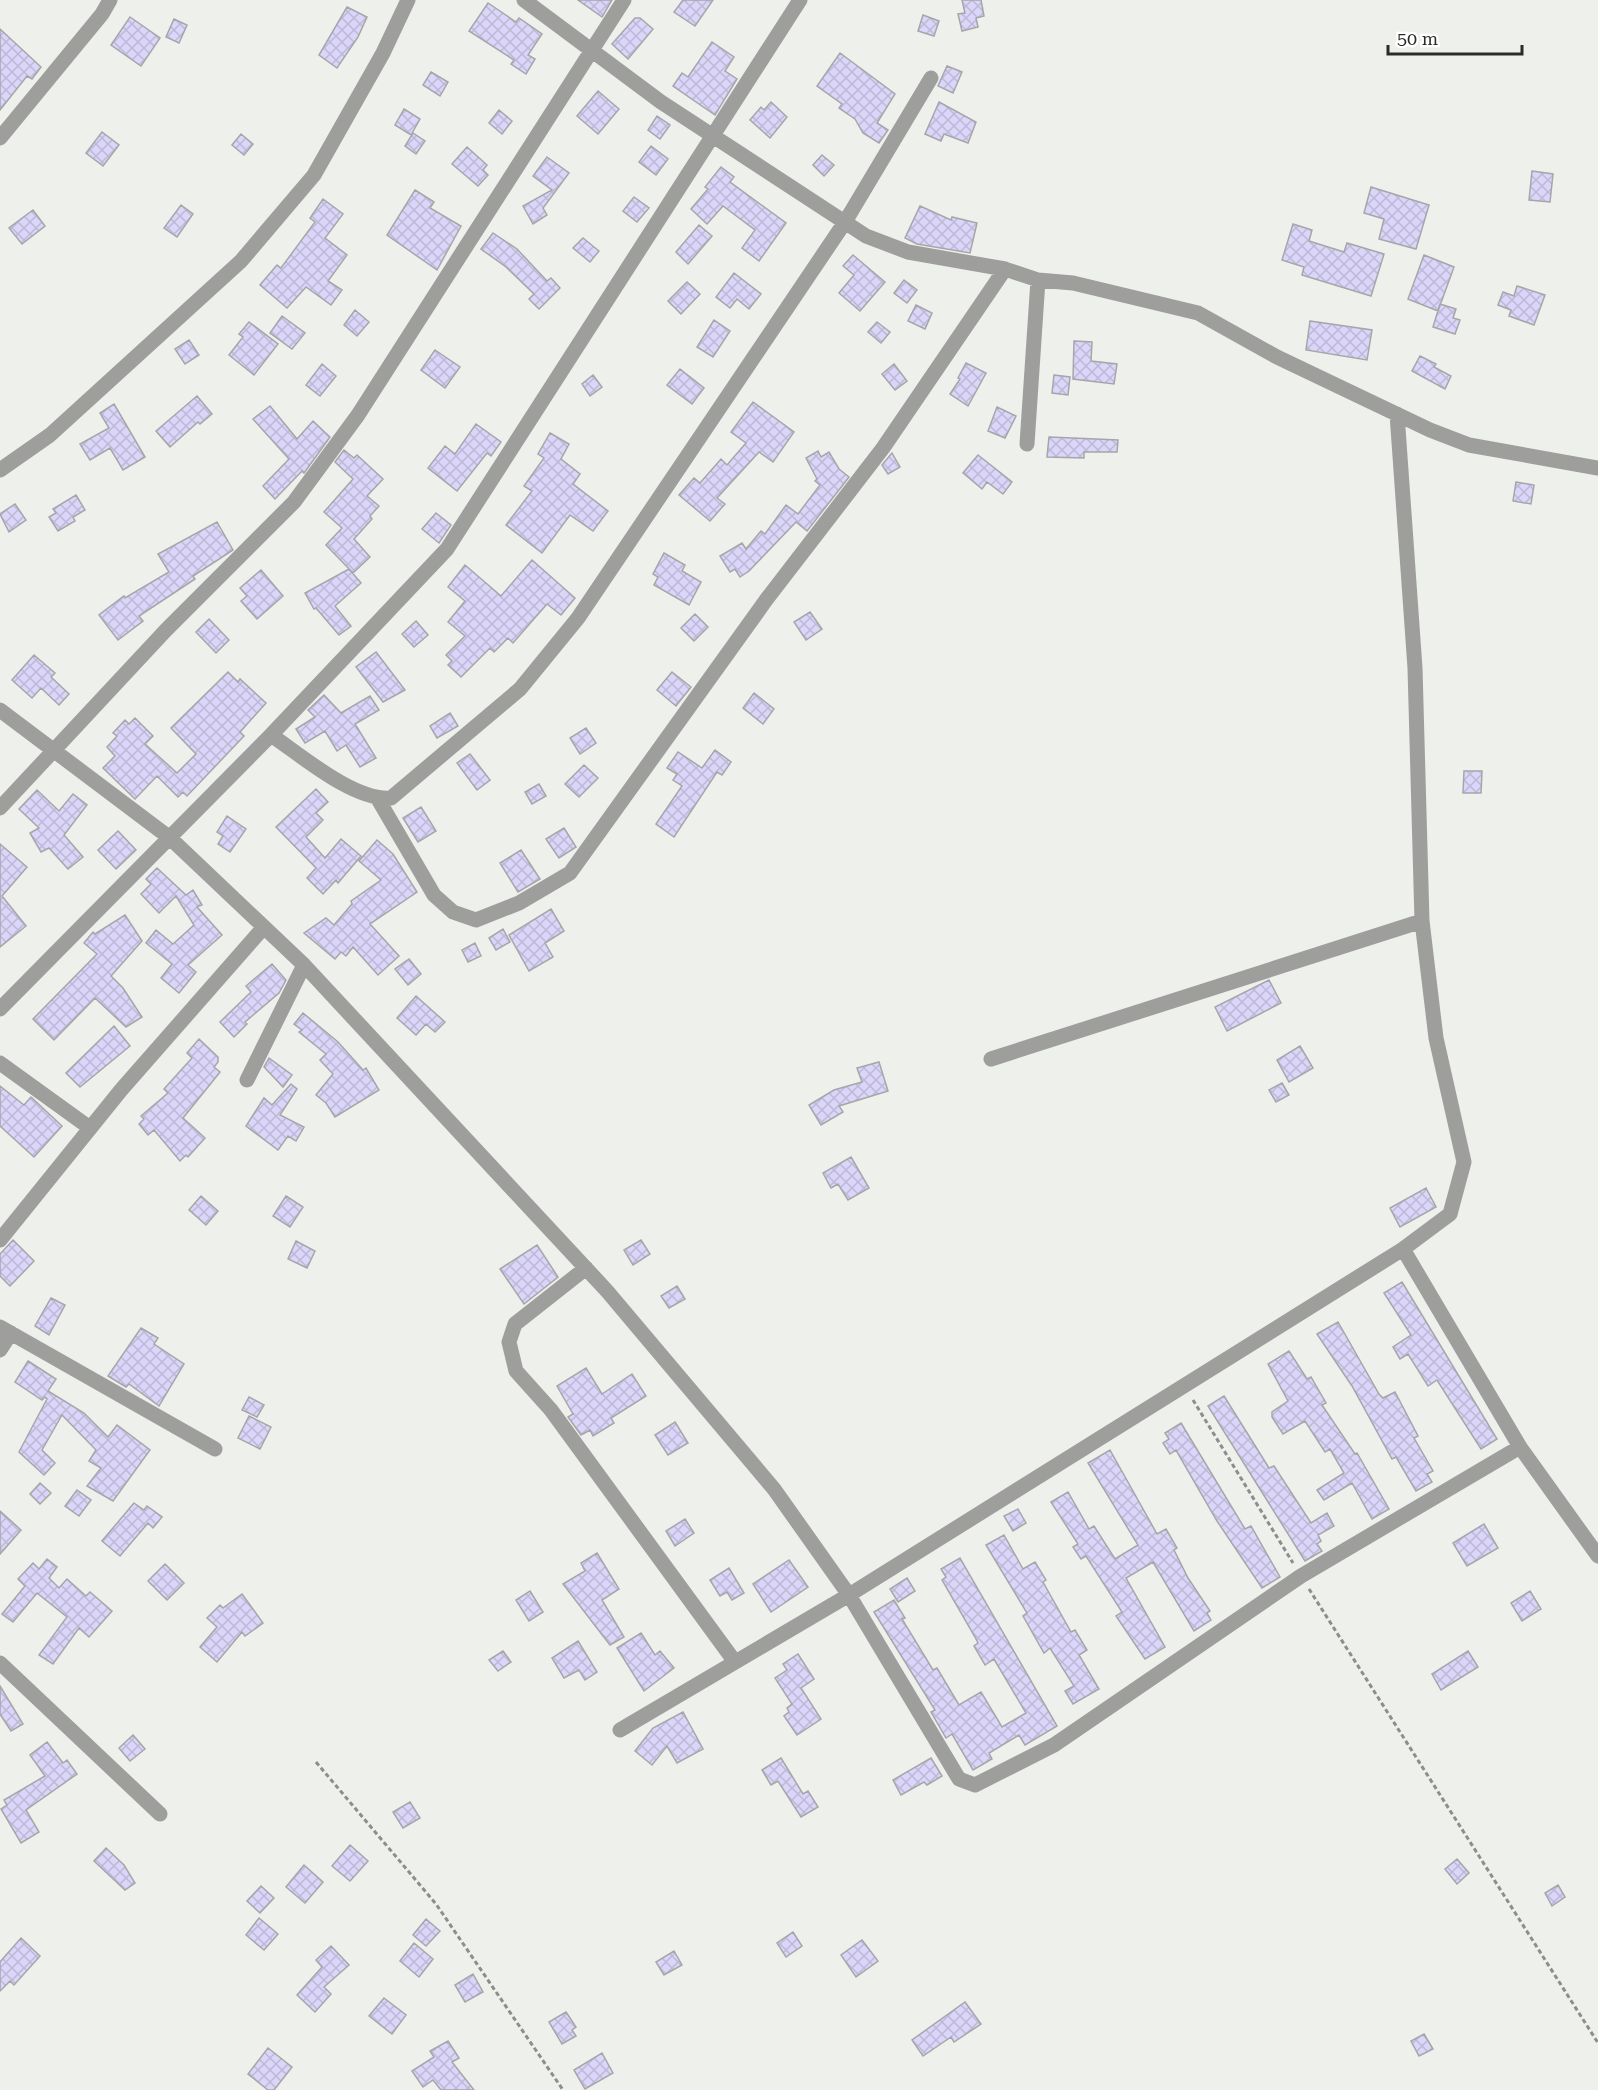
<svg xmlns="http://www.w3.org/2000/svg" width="1598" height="2090" viewBox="0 0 1598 2090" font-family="'Roboto Serif',serif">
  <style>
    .building { fill: url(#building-cross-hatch); stroke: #a6a5aa; stroke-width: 1.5 }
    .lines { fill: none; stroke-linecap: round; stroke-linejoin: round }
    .path { stroke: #8c8e8b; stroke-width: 3; stroke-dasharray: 4.5 3; stroke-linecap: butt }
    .minor { stroke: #9e9f9d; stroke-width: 15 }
  </style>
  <defs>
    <pattern id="building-cross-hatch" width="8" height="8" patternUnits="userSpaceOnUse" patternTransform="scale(1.5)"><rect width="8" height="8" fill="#dbd6f9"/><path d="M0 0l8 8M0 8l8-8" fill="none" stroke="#bcb8d6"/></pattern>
  </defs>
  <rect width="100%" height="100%" fill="#edf0eb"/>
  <path class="building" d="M578,0h34l-10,17z
    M683,0h30l-18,26 -21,-14z
    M962,0h19l3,16 -8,2 2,9 -16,4 -4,-17 7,-1z
    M488,3l28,19 3,-4 23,16 -14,21 7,4 -9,15 -15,-10 3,-4 -45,-29z
    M347,7l20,10 -9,20 -21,31 -18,-13z
    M923,15l16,6 -5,15 -16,-5z
    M130,17l30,21 -19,28 -30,-21z
    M635,18h5l13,11 -25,30 -16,-15z
    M174,19l13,6 -8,18 -13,-6z
    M0,29l41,38 -9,12 -5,-3 -27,34z
    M712,42l22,15 -9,14 12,8 -22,36 -42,-29 9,-13 6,4z
    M840,53l55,41 -18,29 11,7 -9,13 -16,-10 -8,-14 -16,-11 3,-4 -25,-18z
    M947,66l15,6 -9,21 -15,-7z
    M431,72l17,10 -8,14 -17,-11z
    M598,91l21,18 -21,25 -21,-18z
    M771,102l16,15 -17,21 -20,-18 11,-13 3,3z
    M939,102l37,20 -8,21 -24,-9 -3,7 -16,-7z
    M404,109l16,10 -9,16 -16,-10z
    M499,110l13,11 -10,13 -13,-11z
    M657,116l13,9 -10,14 -12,-9z
    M102,132l17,13 -16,21 -17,-13z
    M413,133l12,8 -9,13 -11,-8z
    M241,134l12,10 -9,11 -12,-10z
    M651,146l17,13 -12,16 -17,-13z
    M467,147l20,18 -4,5 5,5 -10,11 -26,-22z
    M822,155l12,10 -10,11 -11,-11z
    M547,157l22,16 -26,35 4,7 -14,9 -10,-18 29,-16 -19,-14z
    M721,167l13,10 -4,5 56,41 -27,38 -17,-13 13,-18 -32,-24 -16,18 -16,-15 17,-20 -3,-2z
    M1532,171l21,3 -3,28 -21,-2z
    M1371,187l58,18 -13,44 -37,-10 5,-20 -20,-6z
    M415,190l19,12 -4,6 31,18 -24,44 -50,-35z
    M634,197l15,11 -12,14 -14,-11z
    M323,199l20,15 -18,24 22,17 -19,26 14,9 -11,15 -25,-18 -19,21 -27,-23 17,-20 4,3 34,-46 -5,-4z
    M181,205l12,9 -16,23 -13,-9z
    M920,206l31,14 1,-3 25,6 -7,30 -53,-9 -12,-6z
    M33,210l12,16 -23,18 -13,-16z
    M1293,224l19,6 -3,11 35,11 3,-9 37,11 -13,42 -69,-21 2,-8 -22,-7z
    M699,225l13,11 -24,28 -12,-12z
    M493,233l24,16 30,32 4,-3 9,10 -21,21 -10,-10 5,-5 -28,-27 -25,-18z
    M583,238l16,13 -9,11 -17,-14z
    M853,255l32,27 -25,29 -21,-18 15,-18 -11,-9z
    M1424,255l30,12 -16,44 -30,-12z
    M734,273l27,21 -12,15 -12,-10 -7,9 -14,-11z
    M904,280l13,10 -10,13 -13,-10z
    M687,282l13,12 -19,20 -13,-13z
    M1517,286l28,9 -11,30 -25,-9 2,-6 -13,-5 5,-13 11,4z
    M1440,304l16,5 -3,9 7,2 -5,14 -22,-7z
    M916,305l16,8 -7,16 -17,-8z
    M355,310l14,12 -12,14 -13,-11z
    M282,316l23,17 -13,16 -22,-16z
    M714,320l16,11 -17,26 -16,-10z
    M1310,321l62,9 -5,30 -61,-10z
    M249,322l29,22 -24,31 -25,-20 14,-18 -4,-3z
    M877,322l13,10 -9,11 -13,-11z
    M189,340l10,15 -14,9 -10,-15z
    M1074,341l18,1 -1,19 26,3 -3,20 -41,-5z
    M435,350l25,17 -15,21 -24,-18z
    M1420,356l16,8 -2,3 17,9 -6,13 -33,-18z
    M966,363l20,10 -18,33 -18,-12 10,-15 -2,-1z
    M322,364l14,12 -16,20 -14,-11z
    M894,364l13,17 -12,9 -13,-16z
    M680,369l24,19 -12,16 -25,-19z
    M593,375l9,12 -12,9 -8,-12z
    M1054,375l16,2 -2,18 -16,-2z
    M197,396l15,18 -12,10 -2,-2 -28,25 -14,-16z
    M753,402l41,30 -21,30 -14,-10 -42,46 8,6 -15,17 -31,-26 15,-17 6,5 21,-24 6,6 19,-22 -15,-11z
    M114,404l31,53 -22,13 -13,-22 -20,12 -10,-16 29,-16 -9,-15z
    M270,406l27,33 16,-18 17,16 -26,36 -2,-2 -27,28 -12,-13 26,-27 -36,-40z
    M997,407l19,9 -11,22 -17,-7z
    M476,424l25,18 -10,14 -4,-3 -30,38 -29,-23 17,-22 10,8z
    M550,433l19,11 -8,15 19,15 -7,10 35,27 -15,20 -23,-16 -28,38 -36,-28 26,-34 -8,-5 20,-28 -6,-4z
    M1049,437l69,3 -1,12h-33v6l-37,-1z
    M344,450l10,8 3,-3 26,24 -16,17 12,10 -9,10 2,3 -18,20 16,18 -17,16 -27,-28 16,-17 -18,-16 29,-33 -18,-17z
    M818,451l3,6 8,-5 10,17 10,8 -42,54 -11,-9 -47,49 -9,6 -5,-8 -5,3 -10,-16 22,-13 4,6 15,-18 4,3 21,-29 12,9 22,-29 -5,-4 2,-2 -11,-21z
    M892,453l8,14 -12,7 -6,-9z
    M978,455l34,27 -9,12 -16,-12 -5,7 -19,-16z
    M1516,482l18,3 -3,19 -18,-3z
    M76,495l9,15 -12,7 2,4 -17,10 -9,-14 7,-4 -3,-4z
    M15,504l11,16 -17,12 -9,-18z
    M436,513l15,12 -12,18 -17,-14z
    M217,522l16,28 -40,26 2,3 -56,37 4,5 -25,19 -19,-25 25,-19 1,2 44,-26 -11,-18z
    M664,553l21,12 -3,6 19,11 -12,23 -35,-20 4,-8 -5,-3z
    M532,560l43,38 -14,17 -14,-11 -34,39 -5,-5 -14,14 -4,-4 -29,29 -13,-12 4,-4 -6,-6 19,-19 -17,-14 17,-21 -17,-14 17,-22 36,31z
    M349,569l12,14 -26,23 16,20 -12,9 -23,-27 -2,1 -9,-16z
    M261,570l22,26 -26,23 -16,-18 6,-5 -7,-8z
    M810,612l12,17 -16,11 -12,-18z
    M695,614l13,13 -14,14 -13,-13z
    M209,619l20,21 -13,13 -20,-21z
    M416,621l12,14 -14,12 -12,-13z
    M376,652l29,38 -22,12 -27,-35z
    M34,655l21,18 -4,4 18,17 -10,11 -18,-17 -9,10 -20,-18z
    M228,672l10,10 2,-3 26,24 -26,29 4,4 -57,60 -4,-4 -5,5 -21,-21 -22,23 -32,-31 12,-12 -8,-9 10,-11 -4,-3 12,-13 4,4 6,-6 18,18 -8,8 32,29 19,-19 -25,-26z
    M672,672l19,15 -15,19 -19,-16z
    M754,693l20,16 -11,15 -20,-16z
    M324,695l17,18 29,-17 9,14 -24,14 21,34 -16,9 -14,-22 -9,6 -12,-20 -20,12 -9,-14 19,-12 -7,-7z
    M450,713l8,13 -21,12 -7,-12z
    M586,728l10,15 -16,11 -10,-16z
    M715,750l16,12 -9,13 -5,-3 -43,65 -18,-13 26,-38 -9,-6 4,-6 -10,-6 11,-16 24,16z
    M470,754l20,26 -13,10 -20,-27z
    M584,765l14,13 -19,19 -14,-13z
    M1464,771h18l-1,22h-18z
    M539,784l7,12 -14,8 -7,-12z
    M316,789l12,13 -12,11 7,7 -17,17 19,21 16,-19 20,17 -23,27 -2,-3 -13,14 -16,-16 9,-10 -40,-41z
    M37,790l22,21 14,-17 14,11 -23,30 19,22 -15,12 -19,-21 -8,4 -11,-19 9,-5 -20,-19z
    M421,807l15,24 -18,11 -15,-24z
    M227,816l19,13 -16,23 -12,-8 5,-8 -6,-4z
    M564,828l12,19 -17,11 -13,-19z
    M118,831l18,19 -20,19 -18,-19z
    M377,840l16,14 24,38 -47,32 29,32 -21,19 -25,-28 -7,9 -5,-4 -6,7 -31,-26 22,-15 8,7 18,-21 -1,-3 30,-21 -22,-19z
    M0,844l27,23 -25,29 24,30 -26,21z
    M521,850l19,29 -22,13 -18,-29z
    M157,868l29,27 7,-5 9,15 -5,2 25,28 -34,30 8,7 -17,21 -18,-15 11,-14 -26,-21 10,-13 17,14 21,-19 -18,-29 -17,17 -18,-19 10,-10 -5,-5z
    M551,909l13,22 -19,12 8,14 -24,14 -20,-36z
    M125,915l17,26 -31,35 12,12 19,29 -16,10 -31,-29 -41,42 -21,-21 64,-65 -13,-11 9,-11 2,2z
    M503,929l7,13 -14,8 -7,-12z
    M475,943l6,13 -13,6 -6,-12z
    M409,959l12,15 -13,11 -13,-16z
    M272,964l14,16 -7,13 -34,29 2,2 -13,13 -14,-15 31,-30 -5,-6z
    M1269,980l12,23 -54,28 -12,-24z
    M416,996l29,26 -10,10 -9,-8 -10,11 -19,-17z
    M303,1013l35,29 25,28 3,-2 13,22 -44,27 -9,-14 -10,-8 17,-21 -13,-14 6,-6 -27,-22 3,-2 -8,-6z
    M114,1026l16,20 -50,41 -14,-14z
    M199,1039l19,18v5l-4,5 6,5 -37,46 22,20 -17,19 -2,-2 -6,6 -26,-31 -6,5 -9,-11 5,-5 -3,-3 27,-23 -4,-4 28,-31 -5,-5z
    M1300,1046l13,22 -24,14 -12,-22z
    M269,1058l23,17 -9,12 -19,-20z
    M879,1062l9,29 -49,15 4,6 -22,13 -12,-20 25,-15 28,-8 -5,-14z
    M1282,1083l7,12 -13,7 -7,-12z
    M291,1084l6,5 -17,26 24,12 -8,14 -8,-5 -10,14 -32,-24 18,-28 8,7z
    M0,1086l24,19 7,-8 31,29 -28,31 -34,-31z
    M851,1157l18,31 -21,12 -10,-16 -7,4 -8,-15z
    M1426,1188l10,19 -36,20 -10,-19z
    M201,1196l17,15 -12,14 -17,-15z
    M286,1196l17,11 -13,20 -17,-11z
    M13,1240l21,21 -24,25 -10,-10v-22z
    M641,1240l9,14 -17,11 -9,-15z
    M296,1241l19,10 -8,17 -19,-9z
    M537,1245l21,32 -34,27 -24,-35z
    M1402,1282l95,157 -16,10 -44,-69 -9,6 -20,-32 -8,5 -7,-12 18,-12 -27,-42z
    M677,1286l8,13 -16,9 -8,-12z
    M51,1298l14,7 -16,30 -14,-9z
    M1338,1322l41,72 4,4 12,-6 23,44 -4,2 19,33 -6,3 5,8 -16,9 -20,-34 -4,2 -40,-73 -35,-52z
    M141,1328l17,10 -4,6 30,20 -25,42 -30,-22 -3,3 -18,-11z
    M1289,1351l18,28 4,-2 15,26 -4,2 33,49 2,-1 32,56 -17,10 -20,-36 -28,17 -7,-10 27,-17 -14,-24 -5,3 -20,-31 -22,13 -11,-17v-5l16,-11 -20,-37z
    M28,1361l28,18 -8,12 36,22 24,24 9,-12 33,25 -37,51 -26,-15 14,-18 -12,-7 7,-11 -34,-35 -20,35 13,13 -11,12 -25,-23 28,-53 -2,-2 -3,3 -27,-18z
    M586,1368l16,26 30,-20 14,22 -35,22 3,5 -21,13 -3,-6 -9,5 -13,-18 5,-3 -16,-28z
    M1224,1396l45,72 5,-2 37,57 16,-10 7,13 -16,9 3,6 -4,3 5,7 -17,10 -97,-155z
    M249,1397l15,8 -7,12 -15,-7z
    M249,1416l22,11 -11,22 -22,-11z
    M675,1422l13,21 -20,12 -13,-20z
    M1181,1423l64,106 6,-3 29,51 -18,11 -45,-67 -41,-71 -6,4 -7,-11 6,-4 -4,-6z
    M1110,1450l47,84 9,-5 11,19 -3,2 14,28 22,33 -3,2 4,7 -17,11 -41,-69 -27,16 39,69 -20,12 -29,-43 6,-4 -36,-56 -5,3 -8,-12 5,-3 -27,-42 17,-10 21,37 5,-3 21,33 23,-14 -50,-82z
    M40,1483l11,10 -11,11 -10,-10z
    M77,1490l14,10 -12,16 -14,-10z
    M134,1503l10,7 3,-4 15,11 -9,11 -5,-5 -28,33 -18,-15z
    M1018,1509l8,14 -13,8 -9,-15z
    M0,1511l21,19 -21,24z
    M685,1519l9,14 -19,13 -9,-15z
    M1484,1524l14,24 -31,18 -14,-23z
    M1004,1535l19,34 12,-7 11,18 -3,2 28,50 4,-2 12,20 -8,5 20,34 -26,15 -8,-13 9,-5 -24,-38 -6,5 -21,-37 4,-3 -41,-68z
    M597,1553l22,36 -17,11 22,37 -14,8 -47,-61 22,-13 -4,-8z
    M960,1558l97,168 -32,19 -6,-10 -30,18 3,6 -19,11 -21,-36 -6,4 -15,-26 4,-2 -61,-98 20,-12 11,18 -3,1 31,51 4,-2 22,37 22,-13 21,35 24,-14 -32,-54 -9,6 -11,-19 4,-3 -3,-6 -33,-57 4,-3 -5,-8z
    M47,1559l10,8 -8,11 10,10 8,-9 19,17 4,-4 22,19 -23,26 -10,-9 -26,36 -14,-9 28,-38 -30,-24 -24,29 -11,-8 23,-28 -7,-7 15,-16 6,6z
    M789,1560l19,27 -37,25 -18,-28z
    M165,1564l19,19 -17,17 -19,-19z
    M729,1568l15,25 -12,7 -5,-8 -7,4 -10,-16z
    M907,1578l8,13 -17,11 -8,-13z
    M530,1591l13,21 -14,9 -13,-21z
    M1530,1591l11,18 -19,12 -11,-18z
    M242,1594l21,29 -18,13 -3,-4 -25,30 -17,-15 17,-20 -10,-9 13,-13 3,3z
    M641,1633l14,22 5,-4 14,17 -30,23 -27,-43z
    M578,1641l19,31 -12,8 -6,-10 -15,8 -12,-20z
    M503,1651l8,11 -13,9 -9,-11z
    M1468,1651l10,16 -37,23 -9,-16z
    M798,1654l16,25 -13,9 20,31 -24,16 -13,-19 5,-4 -2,-4 5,-4 -17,-26 12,-8 -4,-6z
    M0,1686l23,38 -12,7 -11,-17z
    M683,1712l20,37 -26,14 -10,-17 -15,19 -17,-14 18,-23z
    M133,1735l12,14 -15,12 -11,-13z
    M47,1742l16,21 4,-3 10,14 -51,36 13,22 -18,11 -20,-34 6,-4 -3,-5 41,-24 -15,-21z
    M781,1758l22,36 5,-3 10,16 -17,10 -23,-36 -7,4 -9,-15z
    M931,1758l11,18 -15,9 -3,-3 -23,13 -8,-15z
    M410,1802l10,16 -17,10 -10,-16z
    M350,1845l18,16 -18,20 -18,-15z
    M106,1848l18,17 11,18 -10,7 -31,-29z
    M1457,1859l12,14 -12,11 -12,-15z
    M304,1865l19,17 -18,21 -19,-16z
    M1558,1885l7,12 -13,9 -7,-13z
    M261,1886l13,12 -14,15 -13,-12z
    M259,1918l19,16 -14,16 -18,-15z
    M426,1919l14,12 -14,15 -13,-11z
    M793,1932l9,14 -16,11 -9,-14z
    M21,1938l19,18 -26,29 -4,-4 -10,10v-29z
    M862,1940l16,21 -22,16 -15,-22z
    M414,1943l19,16 -14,18 -19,-16z
    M331,1946l18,19 -25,22 7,7 -16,18 -18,-17 25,-28 -6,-7z
    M674,1951l8,14 -18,10 -8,-13z
    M473,1974l10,18 -18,10 -10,-17z
    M384,1998l22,17 -14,19 -23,-18z
    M965,2002l16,22 -27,18 -3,-5 -28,19 -11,-16z
    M566,2012l10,15 -4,3 4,6 -14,8 -13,-22z
    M1424,2034l9,15 -14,7 -8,-15z
    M448,2041l11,17 -7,4 22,28h-33l-8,-10 -10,7 -11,-16 22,-14 -4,-6z
    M268,2048l24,19 -18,23h-6l-20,-16z
    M602,2053l11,20 -28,16 -11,-19z"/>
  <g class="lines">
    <path class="path" d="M1193,1400l100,163
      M1309,1589l289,454
      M316,1762l120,142 127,186"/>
    <path class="minor" d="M524,0l137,102 205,134 42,16 97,17 33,11 35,3 125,30 79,44 153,73 39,15 129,23
      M0,138l102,-124 8,-14
      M1397,414l18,254 7,253 14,117 28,124 -14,52 -47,35
      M1027,444l11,-164
      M0,470l50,-35 191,-174 73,-86 69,-122 25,-53
      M0,710l170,128 134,127 303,326 167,198 75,106 -229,135
      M271,735c31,21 83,66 120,63l129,-109 58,-71 267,-396 86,-144
      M378,799l56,96 19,17 23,8 43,-17 51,-30 196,-273 117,-152 122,-179
      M0,808l166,-178 128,-128 64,-87 266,-415
      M0,1009l271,-274 176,-186 353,-549
      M991,1059l431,-138
      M0,1063l90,65
      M247,1080l57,-115
      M0,1240l121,-150 143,-163
      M1403,1249l117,198 -219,129 -247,169 -79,40 -16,-6 -110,-184z
      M586,1268l-71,56 -6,18 7,29 35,39 184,252
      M0,1327l215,122
      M0,1350l11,-17
      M1520,1447l78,109
      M0,1663l160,151"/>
  </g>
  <path d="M1388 45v9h134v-9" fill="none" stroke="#2b2c2a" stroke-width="3"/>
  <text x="1397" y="45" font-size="18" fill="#2b2c2a" stroke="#ffffff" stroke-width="4.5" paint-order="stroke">50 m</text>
</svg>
